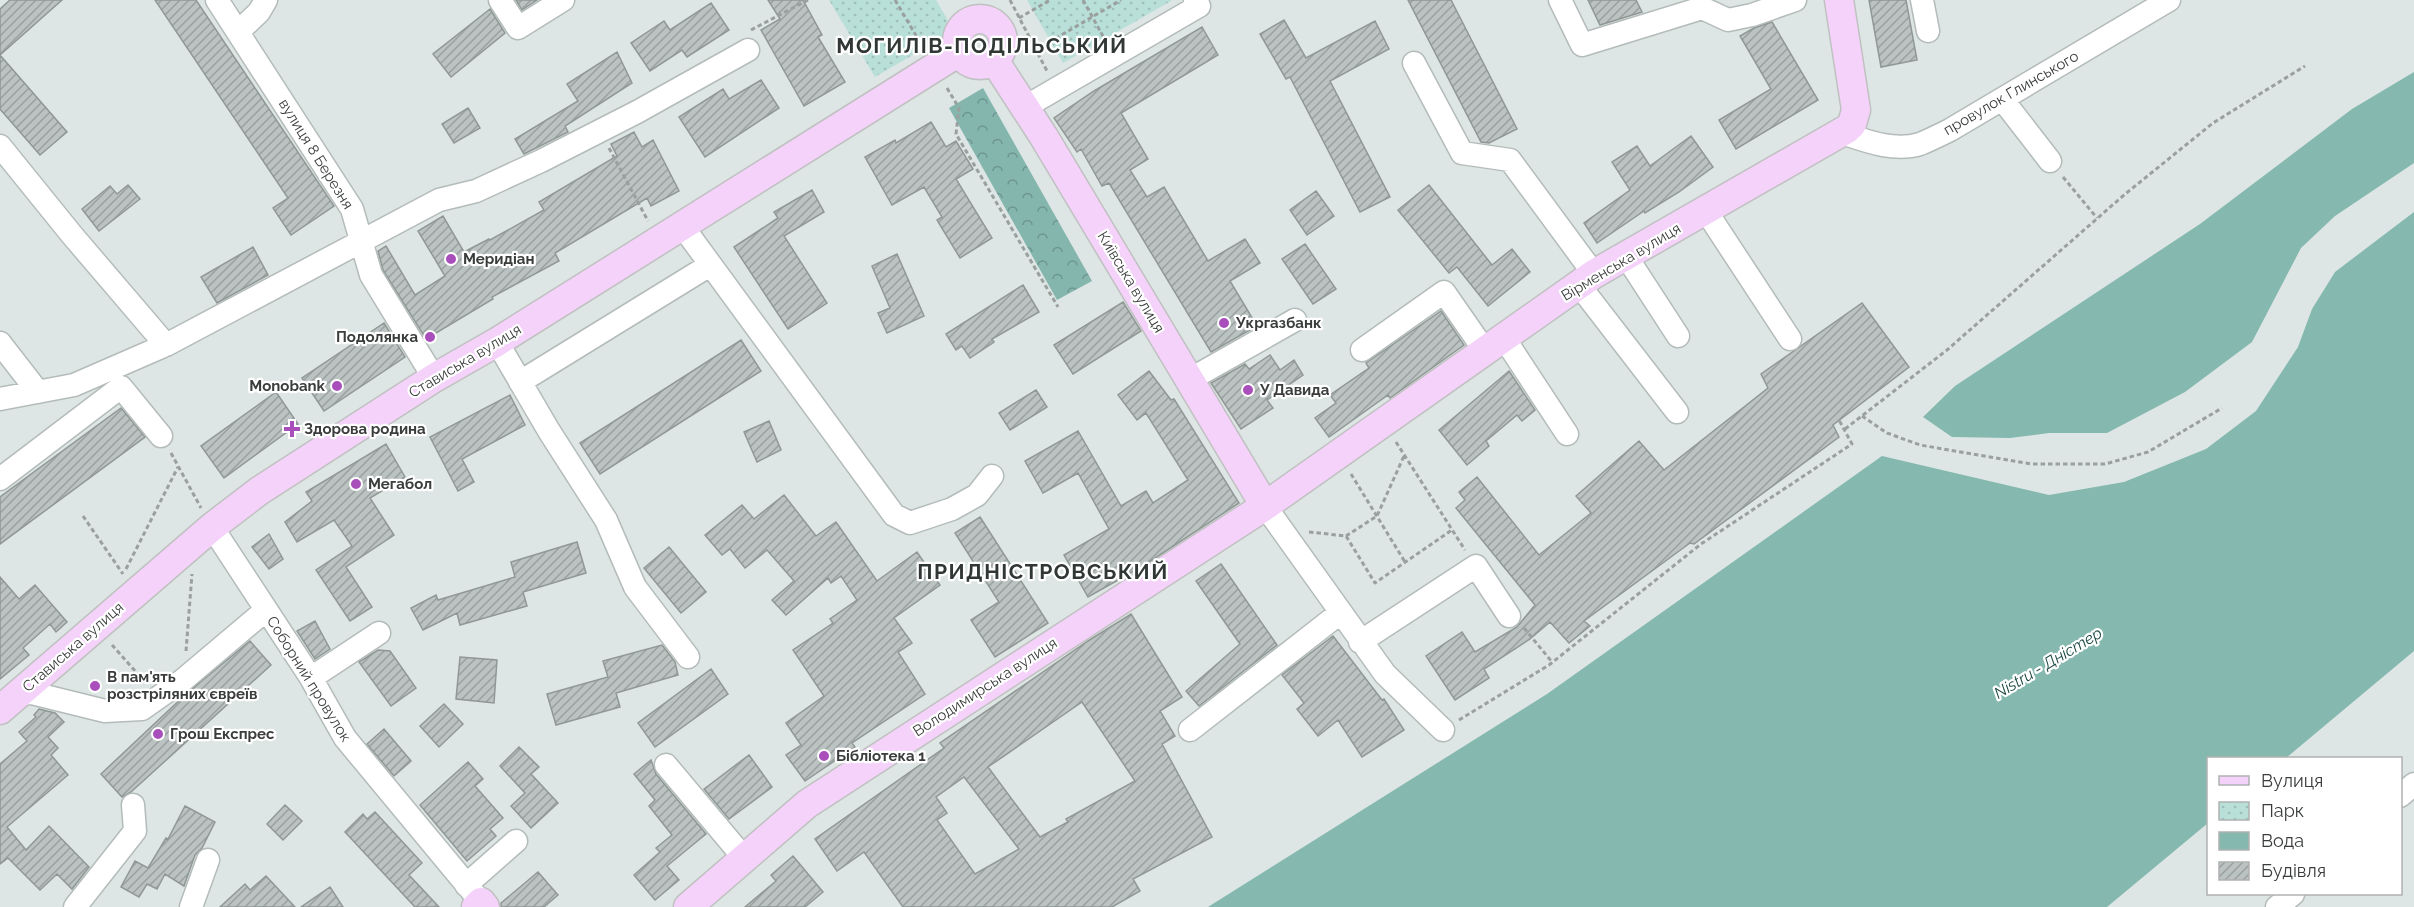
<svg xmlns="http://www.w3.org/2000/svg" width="2414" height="907" viewBox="0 0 2414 907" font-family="Raleway,sans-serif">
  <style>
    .forest { fill: url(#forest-crowns) }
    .park { fill: url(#park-dots) }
    .water { fill: #85b8af }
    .building { fill: url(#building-hatch); stroke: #909896; stroke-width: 1.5; fill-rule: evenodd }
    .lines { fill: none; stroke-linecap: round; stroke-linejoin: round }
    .minor-casing { stroke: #b4bcba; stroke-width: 25 }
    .major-casing { stroke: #c0c1c1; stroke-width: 31 }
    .path { stroke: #99a09e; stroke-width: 3; stroke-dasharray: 4.5 3; stroke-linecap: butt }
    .minor { stroke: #fff; stroke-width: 22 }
    .major { stroke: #f4d2fa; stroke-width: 28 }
    .poi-dot { fill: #a94fbb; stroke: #fff; stroke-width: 2 }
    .labels { text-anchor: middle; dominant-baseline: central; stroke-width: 4.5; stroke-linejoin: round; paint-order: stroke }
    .street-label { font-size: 15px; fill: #3a3d3c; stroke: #fff }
    .poi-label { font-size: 15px; font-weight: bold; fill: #3a3d3c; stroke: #fff; text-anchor: start }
    .water-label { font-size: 16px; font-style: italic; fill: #1c4943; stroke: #fff }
    .district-label { font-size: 21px; font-weight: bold; letter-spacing: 1.5px; fill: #303735; stroke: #fff }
  </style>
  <defs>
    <pattern id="forest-crowns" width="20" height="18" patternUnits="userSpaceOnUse" patternTransform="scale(1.5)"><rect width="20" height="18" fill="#84b6ae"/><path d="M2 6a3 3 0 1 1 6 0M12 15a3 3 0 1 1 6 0" fill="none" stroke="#6d958f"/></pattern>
    <pattern id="park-dots" width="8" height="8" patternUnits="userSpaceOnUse" patternTransform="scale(1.5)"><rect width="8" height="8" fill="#b8dfd8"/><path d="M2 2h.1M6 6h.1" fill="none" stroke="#9fc0ba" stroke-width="1.8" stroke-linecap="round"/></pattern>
    <pattern id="building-hatch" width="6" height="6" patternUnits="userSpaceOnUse" patternTransform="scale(1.5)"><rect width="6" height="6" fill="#bbc3c2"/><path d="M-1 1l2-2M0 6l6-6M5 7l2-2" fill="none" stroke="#99a09f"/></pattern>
  </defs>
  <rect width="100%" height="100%" fill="#dde6e4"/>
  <path class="forest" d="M983,88l109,193 -35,19 -108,-192z"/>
  <path class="park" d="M829,0h107l11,19 -4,18 -68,40z
    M1027,0h144v1l-108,62z"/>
  <path class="water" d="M2414,72v91l-79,53 -34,32 -49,94 -67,50 -78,41h-58l-39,5 -58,-1 -29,-20 32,-31 245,-162 152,-115z
    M2414,212v439l-128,107h-78v65l-101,84h-899l339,-213 335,-238 167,39 75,-13 82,-33 50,-38 42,-64 14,-38 23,-37z"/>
  <path class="building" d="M10,0h52l-62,55v-46z
    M155,0h41l138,206 -43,29 -18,-27 15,-10z
    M516,0h21l-15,10z
    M768,0h35l19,35 -4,2 27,45 -41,24 -43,-76 19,-11z
    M1408,0h43l66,129 -28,14 -8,-1z
    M1588,0h48l6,12 -42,13z
    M1869,0h37l11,60 -36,7z
    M711,3l18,27 -42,27 -5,-7 -32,21 -19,-28 33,-22 6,9z
    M490,9l15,24 -54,44 -18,-23z
    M1284,20l22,38 69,-37 14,28 -59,32 60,116 -30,15 -70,-135 -4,2 -26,-45z
    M1772,22l46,78 -82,49 -17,-29 52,-31 -31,-53 14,-8z
    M1202,27l16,28 -97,58 27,46 -18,11 17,27 17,-10 44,74 37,-22 15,24 -30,18 27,45 -46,26 -102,-169 -7,3 -21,-37 -4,3 -23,-34 40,-27z
    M617,52l15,31 -67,43 3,6 -44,22 -9,-15 63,-38 -11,-17z
    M0,55l67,77 -27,23 -40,-46z
    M761,80l18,28 -74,49 -26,-40 44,-28 6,10z
    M468,108l12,20 -26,15 -12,-19z
    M931,122l15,25 10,-6 17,28 -17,10 36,59 -32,20 -23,-38 5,-3 -18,-30 -32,18 -27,-48 30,-17 1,3z
    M634,132l8,15 11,-7 26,51 -28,15 -4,-8 -92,55 4,8 -67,36 1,2 -67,40 -43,-69 -5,-19 8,-5 29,49 30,-19 -27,-45 25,-15 21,36 25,-13 1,1 54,-30 -5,-8 78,-46 -6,-12z
    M1691,136l22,31 -34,25 -34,21 -1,-2 -47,32 -13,-20 46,-33 -18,-28 25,-16 13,20z
    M128,185l12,14 -41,32 -17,-22 28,-23 7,8z
    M1429,185l63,80 20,-16 18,23 -42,34 -31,-39 -8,6 -51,-63z
    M812,190l12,22 -40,24 43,67 -39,26 -54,-82 44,-29 -4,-6z
    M1316,191l18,25 -27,19 -17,-25z
    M1305,244l31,45 -23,15 -31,-45z
    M253,247l15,28 -51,28 -16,-26z
    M897,254l27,62 -37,17 -9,-20 12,-5 -18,-42z
    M1023,285l16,27 -47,27 2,3 -24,16 -8,-12 -6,4 -10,-16z
    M1123,302l18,29 -68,43 -19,-29z
    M1862,303l47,64 -76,58 6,12 -145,107 -4,-1 -106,78 6,5 -21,17 -19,-21 -20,17 -46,30 5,9 -34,22 -29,-44 36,-24 13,20 42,-25 18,-22 -79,-97 9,-8 -6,-8 18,-15 62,78 52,-42 -15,-17 63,-55 25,29 104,-82 -7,-14z
    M1441,311l23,34 -74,53 -2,-3 -59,42 -14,-19 21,-15 -6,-8 39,-27 -3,-5z
    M384,323l21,34 -81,54 -22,-33z
    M741,340l20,31 -161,103 -20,-31z
    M1270,355l10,15 14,-10 9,15 -36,25 6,8 -32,21 -30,-46 34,-19 4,5z
    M1149,371l22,29 3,-1 65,104 -96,63 -55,31 -24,-42 45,-26 -31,-56 -35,20 -18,-32 53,-30 43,75 25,-15 7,12 35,-23 -42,-67 -9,7 -19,-25z
    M1509,371l26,39 -13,11 -5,-6 -31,26 3,5 -22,19 -28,-35z
    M1036,390l11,17 -37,23 -11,-17z
    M276,392l22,32 -74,54 -23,-32z
    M510,395l15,30 -63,34 12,23 -16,9 -28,-54z
    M121,408l24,29 -145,107v-47z
    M769,421l12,29 -24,12 -13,-30z
    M386,444l19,33 -35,21 24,37 -48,32 26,40 -22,14 -34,-51 36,-24 -18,-26 -37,22 -12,-20 27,-21 -6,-9z
    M784,495l32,41 20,-14 41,59 40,-29 23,33 -46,33 18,25 -14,9 27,42 -73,49 3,4 -50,34 -19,-26 15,-10 -15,-22 38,-27 -31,-46 40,-27 -3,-4 27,-19 -16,-24 -10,7 -3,-5 -42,37 -14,-15 22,-19 -27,-31 -22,18 -15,-19 -8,6 -17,-20 37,-30 12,14z
    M980,517l68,106 -53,34 -24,-37 28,-18 -44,-69z
    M269,534l14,25 -14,10 -17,-22z
    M577,542l9,31 -63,19 4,14 -67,19 -3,-12 -34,17 -12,-22 25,-13 2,5 77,-23 -4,-15z
    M669,547l37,45 -25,21 -37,-45z
    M1221,564l56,81 -78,61 -13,-15 54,-47 -44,-63z
    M0,577l19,22 16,-14 32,37 -11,10 -6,-8 -27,24 6,7 -29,24z
    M1131,614l51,83 -22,14 15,25 -13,8 50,93 -79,42 7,12 -28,16h-209l-39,-55 -27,19 -22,-32 129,-91 -4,-5 148,-102zM1082,702l53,79 -69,38 2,3 -28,15 -52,-70zM964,777l55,72 -44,25 -38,-54 10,-7 -11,-16z
    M315,621l15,28 -15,10 -18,-28z
    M1333,636l49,64 2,-1 20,31 -42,27 -24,-37 -20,16 -21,-27 7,-6 -22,-28z
    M250,641l21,24 -140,127 -9,5 -21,-23 85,-80z
    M662,645l13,17 3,13 -62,18 4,14 -64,18 -9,-31 61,-17 -5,-16z
    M378,650l12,1 26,37 -25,18 -32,-44z
    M460,657l37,3 -3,43 -38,-4z
    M711,669l17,25 -73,53 -17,-24z
    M444,704l19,20 -24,23 -19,-21z
    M39,709l16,4 9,9 -16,15 10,11 -7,7 17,20 -61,52 19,23 23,-24 40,41 -17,22 -15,-15 -17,16 -32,-32 -8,6v-100l27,-23 -8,-9 17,-15 -2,-2z
    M384,729l27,32 -17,15 -27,-32z
    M519,747l20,20 -8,7 27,29 -27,25 -20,-22 14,-13 -25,-27z
    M749,755l23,32 -43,32 -25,-30z
    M651,760l5,14 50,60 -39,32 12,14 -24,20 -21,-25 26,-23 -4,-4 16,-13 -23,-29 6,-6 -21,-26z
    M468,762l15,17 -8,7 28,32 -13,11 6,7 -29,25 -47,-56z
    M285,805l17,16 -19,19 -16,-16z
    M185,806l30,16 -13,26 -7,7 -11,31 -19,-12 -8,15 -10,-5 -8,13 -18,-10 14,-26 13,7 18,-30 2,1z
    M375,812l47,51 -13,12 30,32h-24l-70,-75 18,-18 4,5z
    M793,856l30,36 -18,15h-60l31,-26 -5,-6z
    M538,872l20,23 -14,12h-43v-4z
    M266,876l29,31h-75l25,-23 5,6z
    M330,887l13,20h-42z"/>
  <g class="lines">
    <defs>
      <path id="minor" d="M217,0l135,209 19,66 63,103
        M500,0l18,28 45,-28
        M1560,0l22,45 120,-37 26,12 24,-5 43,-15
        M1922,0l6,31
        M238,32l21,-20 7,-12
        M1414,63l48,90 48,7 84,114
        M2002,99l48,62
        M1025,107l174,-101 -4,-6
        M1842,133c24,8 52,19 78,11 10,-4 20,-9 30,-14l219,-130
        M0,146l72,89 94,110
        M1706,211l84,128
        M683,227l211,288 16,8 42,-14 25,-14 15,-19
        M1626,256l52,80
        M1579,285l98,127
        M1504,338l63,96
        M497,342l52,89 57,89 29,67 53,70
        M0,343l38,49
        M1362,350l82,-58 41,59
        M1189,380l106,-60
        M520,382l190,-117
        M0,399l74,-14 92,-40 273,-145 37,-9 65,-30 96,-49 111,-62
        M0,479l121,-92 40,49
        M1265,506l120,168 58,56
        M212,527l99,151 34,60 136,164
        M1360,642l116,-76 33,50
        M311,678l68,-45
        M18,694l14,-1 73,18 37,-2 41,-29 83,-70
        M1190,730l150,-117
        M666,765l78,93
        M2400,796l14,-12
        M466,885l50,-44
        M75,907l60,-76 -2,-26
        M191,907l17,-47
        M2277,907l16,-13"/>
      <path id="major" d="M957 42a23 23 0 1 1 46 0a23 23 0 1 1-46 0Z
        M994,60l50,77 221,369
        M0,710l212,-183 47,-36 175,-113 63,-36 462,-290
        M476,907l5,-5 4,5
        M688,907l119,-103 458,-298 329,-232 253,-145 5,-5 4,-14 -17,-110"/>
    </defs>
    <use href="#minor" class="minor-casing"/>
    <use href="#major" class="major-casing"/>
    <path class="path" d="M895,0l29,49
      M1010,0l37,71
      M1083,0l21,38
      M1019,18l31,-18
      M751,30l57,-30
      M1036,50l85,-50
      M947,88l12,20 -3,26 102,173
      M609,148l39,73
      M2063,177l34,41
      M1862,416l25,17 33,12 111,19h74l43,-12 74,-44
      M1845,429l102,-79 177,-155 89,-72 92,-57
      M1396,442l69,108
      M171,453l30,55
      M1351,474l54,88
      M83,516l40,58
      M1309,532l37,4 29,47 77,-53
      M1346,536l31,-20 27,-60
      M126,569l52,-102
      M1524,628l28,34
      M112,645l33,37
      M186,651l6,-77
      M1459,720l90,-55 152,-121 151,-100 -13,-24"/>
    <use href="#minor" class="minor"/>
    <use href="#major" class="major"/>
  </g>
  <g class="poi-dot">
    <circle cx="451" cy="259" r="6"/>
    <circle cx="1224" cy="323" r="6"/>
    <circle cx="430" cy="337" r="6"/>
    <circle cx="337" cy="386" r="6"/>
    <circle cx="1248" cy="390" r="6"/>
    <path d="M289 420h6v6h6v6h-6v6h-6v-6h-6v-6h6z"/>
    <circle cx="356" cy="484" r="6"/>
    <circle cx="95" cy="686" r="6"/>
    <circle cx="158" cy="734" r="6"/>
    <circle cx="824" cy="756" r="6"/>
  </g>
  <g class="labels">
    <g class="street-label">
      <text transform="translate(2011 93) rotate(-30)">провулок Глинського</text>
      <text transform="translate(316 154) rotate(58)">вулиця 8 Березня</text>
      <text transform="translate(1621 262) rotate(-31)">Вірменська вулиця</text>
      <text transform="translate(1131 282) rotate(59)">Київська вулиця</text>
      <text transform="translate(465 361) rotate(-31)">Стависька вулиця</text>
      <text transform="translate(73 647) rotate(-41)">Стависька вулиця</text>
      <text transform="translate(309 679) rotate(58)">Соборний провулок</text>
      <text transform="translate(985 687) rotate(-33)">Володимирська вулиця</text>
    </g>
    <g class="poi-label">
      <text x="463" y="259">Меридіан</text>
      <text x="1236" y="323">Укргазбанк</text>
      <text x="418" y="337" text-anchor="end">Подолянка</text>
      <text x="325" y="386" text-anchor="end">Monobank</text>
      <text x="1260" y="390">У Давида</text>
      <text x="304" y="429">Здорова родина</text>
      <text x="368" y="484">Мегабол</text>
      <text x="107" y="677">В пам'ять<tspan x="107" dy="17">розстріляних євреїв</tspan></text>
      <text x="170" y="734">Грош Експрес</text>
      <text x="836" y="756">Бібліотека 1</text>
    </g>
    <g class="water-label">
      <text transform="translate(2048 663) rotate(-31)">Nistru - Дністер</text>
    </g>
    <g class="district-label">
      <text x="982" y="45">МОГИЛІВ-ПОДІЛЬСЬКИЙ</text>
      <text x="1043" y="571">ПРИДНІСТРОВСЬКИЙ</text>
    </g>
  </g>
  <rect x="2207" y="757" width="195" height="138" fill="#ffffff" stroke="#b0b1b1" stroke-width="1.5"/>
  <rect x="2219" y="776" width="30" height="9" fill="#f4d2fa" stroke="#b0b1b1" stroke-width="1.5"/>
  <text x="2261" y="787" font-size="18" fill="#3a3d3c">Вулиця</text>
  <rect x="2219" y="802" width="30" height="18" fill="url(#park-dots)" stroke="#b0b1b1" stroke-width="1.5"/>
  <text x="2261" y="817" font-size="18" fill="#3a3d3c">Парк</text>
  <rect x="2219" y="832" width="30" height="18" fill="#85b8af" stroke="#b0b1b1" stroke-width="1.5"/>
  <text x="2261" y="847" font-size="18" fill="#3a3d3c">Вода</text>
  <rect x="2219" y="862" width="30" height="18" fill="url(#building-hatch)" stroke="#b0b1b1" stroke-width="1.5"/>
  <text x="2261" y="877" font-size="18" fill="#3a3d3c">Будівля</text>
</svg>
